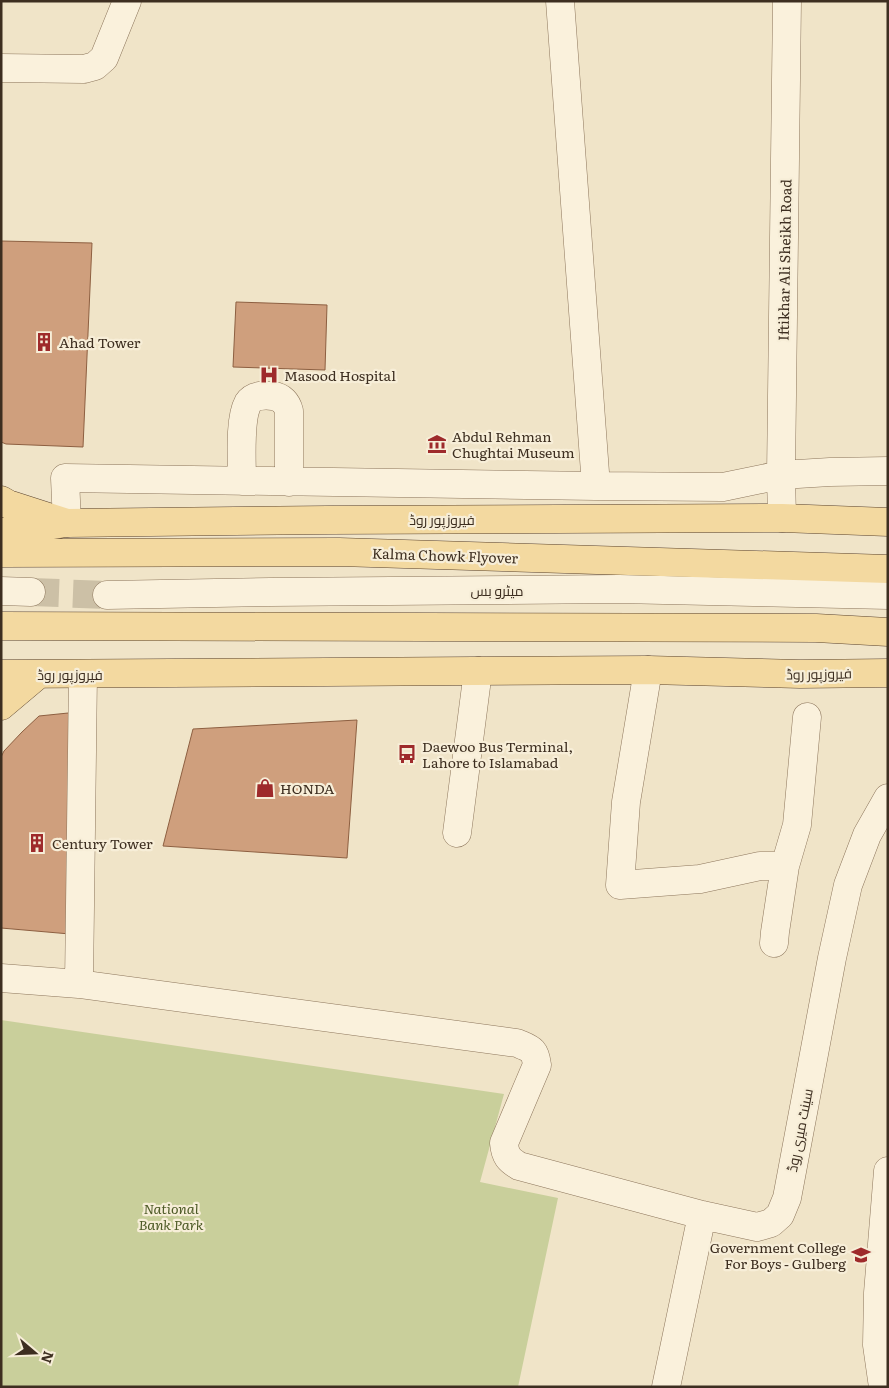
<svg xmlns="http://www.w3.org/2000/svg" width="889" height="1388" viewBox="0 0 889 1388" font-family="Literata,Cairo,serif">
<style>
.green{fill:#c9cf9b}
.building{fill:#cf9f7d;stroke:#8d5f41}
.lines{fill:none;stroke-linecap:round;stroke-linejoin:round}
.minor-tunnel{stroke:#ccc0a6;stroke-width:28;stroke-dasharray:28 14;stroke-linecap:butt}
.minor-casing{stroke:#8d765c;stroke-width:29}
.major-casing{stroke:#5b4430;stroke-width:29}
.minor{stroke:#faf1dc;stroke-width:28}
.major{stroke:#f3d9a0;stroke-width:28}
.labels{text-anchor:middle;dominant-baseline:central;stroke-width:4.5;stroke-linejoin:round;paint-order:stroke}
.street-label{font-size:14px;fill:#3d2e20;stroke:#f7eed8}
.poi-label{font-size:14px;fill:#3d2e20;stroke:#f7eed8;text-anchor:start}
.park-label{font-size:14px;font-style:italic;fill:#4d5a26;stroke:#f7eed8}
</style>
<rect width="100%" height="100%" fill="#f0e4c8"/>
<path class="green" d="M1,1020L504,1094L480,1182L558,1198L518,1387H1Z"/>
<path class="building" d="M1,241L92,243L83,447L6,444L1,442Z
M236,302L327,305L325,370L233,367Z
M78,712L70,934L1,928V757L4,751L22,732L39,716Z
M357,720L347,858L163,846L193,729Z"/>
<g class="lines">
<path class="minor-tunnel" d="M31,592L107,595"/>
<g class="minor-casing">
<path id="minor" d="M560,1L596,486
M1,68L84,69L95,66L104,58L127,1
M242,481C242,461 239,419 248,403C253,395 265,395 273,396C282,397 287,403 289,411V482
M782,518L781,475L787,1
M67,523L65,478L596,486L723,487L781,475L830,472L888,471
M1,591L31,592
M107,595L271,592L619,589L888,595
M648,670L626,802L620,885L700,879L760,866H785L797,825L807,717
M457,833L478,671
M774,943L775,932L785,866
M1,978L79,984L517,1043C531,1049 535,1049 537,1065L504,1143C505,1156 509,1160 519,1166L702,1215L757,1227L771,1223L780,1215L787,1198L832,958L848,885L867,835L888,798
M79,984L83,674
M666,1387L702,1215
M883,1387L877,1345L878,1293L888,1171"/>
</g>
<g class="major-casing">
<path id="major" d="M1,500L8,504L67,523L328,520L782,518L888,522
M1,532L60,524
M1,553L339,552L888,569
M1,626L816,628L888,632
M1,674L648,670L800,674L888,673
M1,706L39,674"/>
</g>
<use href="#minor" class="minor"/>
<use href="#major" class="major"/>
</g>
<defs>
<g id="building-bare" transform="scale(1.5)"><path d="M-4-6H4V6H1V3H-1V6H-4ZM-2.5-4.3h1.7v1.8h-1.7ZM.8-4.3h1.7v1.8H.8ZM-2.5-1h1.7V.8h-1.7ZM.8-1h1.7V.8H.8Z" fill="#9e2a2b" stroke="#f7eed8" stroke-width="2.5" paint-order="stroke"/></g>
<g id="hospital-bare" transform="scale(1.5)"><path d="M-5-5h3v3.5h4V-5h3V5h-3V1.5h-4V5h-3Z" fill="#9e2a2b" stroke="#f7eed8" stroke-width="2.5" paint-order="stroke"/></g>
<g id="museum-bare" transform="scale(1.5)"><path d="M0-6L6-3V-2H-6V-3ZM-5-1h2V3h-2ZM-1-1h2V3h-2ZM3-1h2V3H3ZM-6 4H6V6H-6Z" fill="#9e2a2b" stroke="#f7eed8" stroke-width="2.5" paint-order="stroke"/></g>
<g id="bus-bare" transform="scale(1.5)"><path d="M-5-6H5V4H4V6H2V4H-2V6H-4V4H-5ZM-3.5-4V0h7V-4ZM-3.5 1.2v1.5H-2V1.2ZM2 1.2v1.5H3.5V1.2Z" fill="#9e2a2b" stroke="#f7eed8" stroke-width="2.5" paint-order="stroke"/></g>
<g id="shop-bare" transform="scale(1.5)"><path d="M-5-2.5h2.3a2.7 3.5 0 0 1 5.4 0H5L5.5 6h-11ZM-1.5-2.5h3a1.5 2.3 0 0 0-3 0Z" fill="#9e2a2b" stroke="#f7eed8" stroke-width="2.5" paint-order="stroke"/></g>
<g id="university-bare" transform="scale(1.5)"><path d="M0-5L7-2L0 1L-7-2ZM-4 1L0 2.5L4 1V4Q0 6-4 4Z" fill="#9e2a2b" stroke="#f7eed8" stroke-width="2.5" paint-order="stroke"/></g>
</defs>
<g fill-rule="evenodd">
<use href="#building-bare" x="44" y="342"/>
<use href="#hospital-bare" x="269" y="375"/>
<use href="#museum-bare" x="437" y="444"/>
<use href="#bus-bare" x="407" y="754"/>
<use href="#shop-bare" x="265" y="788"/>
<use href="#building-bare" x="37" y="843"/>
<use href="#university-bare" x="861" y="1255"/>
</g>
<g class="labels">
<g class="street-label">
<text transform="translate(784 260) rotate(-89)">Iftikhar Ali Sheikh Road</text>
<text x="442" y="519">فیروزپور روڈ</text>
<text transform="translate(445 555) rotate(2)">Kalma Chowk Flyover</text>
<text x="497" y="590">میٹرو بس</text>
<text transform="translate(819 673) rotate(-1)">فیروزپور روڈ</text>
<text x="70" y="674">فیروزپور روڈ</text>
<text transform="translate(799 1130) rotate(-79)">سینٹ میری روڈ</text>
</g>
<g class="poi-label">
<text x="59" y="342">Ahad Tower</text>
<text x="284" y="375">Masood Hospital</text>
<text x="452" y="436">Abdul Rehman<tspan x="452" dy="16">Chughtai Museum</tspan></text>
<text x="422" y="746">Daewoo Bus Terminal,<tspan x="422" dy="16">Lahore to Islamabad</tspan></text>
<text x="280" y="788">HONDA</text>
<text x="52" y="843">Century Tower</text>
<text x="846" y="1247" text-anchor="end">Government College<tspan x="846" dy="16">For Boys - Gulberg</tspan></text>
</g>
<g class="park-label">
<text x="171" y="1208">National<tspan x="171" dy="16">Bank Park</tspan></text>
</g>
</g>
<rect width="889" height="1388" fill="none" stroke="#3d2e20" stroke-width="5"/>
<g transform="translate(35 1353) rotate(109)" stroke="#f7eed8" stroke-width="4" paint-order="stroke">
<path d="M0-4L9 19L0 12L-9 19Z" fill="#3d2e20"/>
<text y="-8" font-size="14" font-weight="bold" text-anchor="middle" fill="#3d2e20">N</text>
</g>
</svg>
